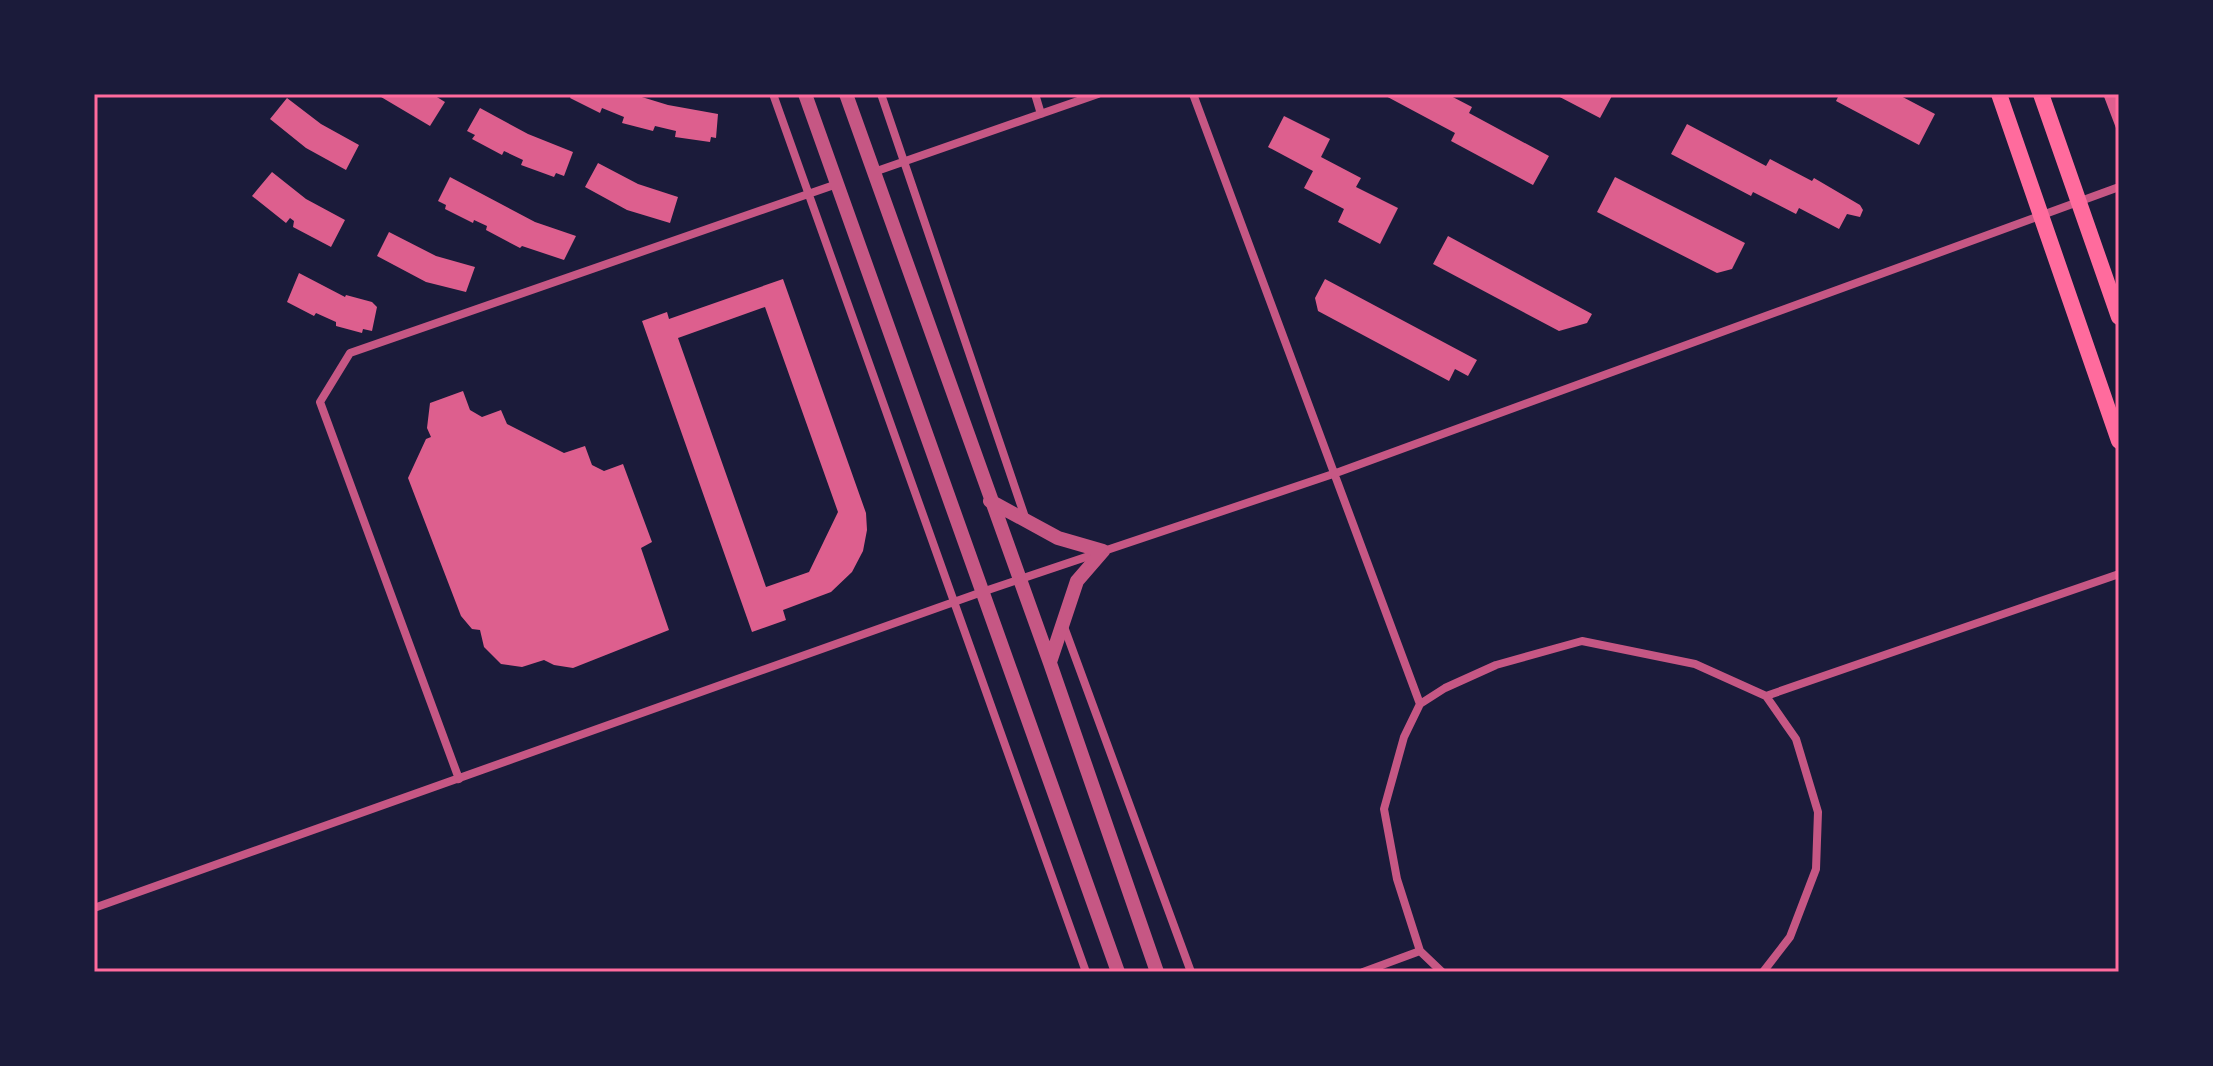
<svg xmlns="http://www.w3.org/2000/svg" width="2213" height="1066" viewBox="0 0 2213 1066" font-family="Figtree,sans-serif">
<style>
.building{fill:#dd5f8e;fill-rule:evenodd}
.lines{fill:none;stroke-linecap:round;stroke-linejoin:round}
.minor{stroke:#c65784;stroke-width:8}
.tertiary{stroke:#c65784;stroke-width:14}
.secondary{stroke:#ff6b9d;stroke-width:16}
.neatline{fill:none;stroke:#ff6b9d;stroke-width:3}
</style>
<rect width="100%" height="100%" fill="#1b1b3a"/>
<path class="building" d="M376,94H432L445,102L430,126Z
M572,94H632L668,105L718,114L716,138L711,137L710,142L675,137L676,131L655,126L653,131L622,123L624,117L602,108L600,113L570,98Z
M1382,94H1447L1472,107L1469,113L1549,156L1533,185L1451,141L1455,133Z
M1554,94H1613L1600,118Z
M1833,94H1897L1935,114L1919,145L1836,101L1838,97Z
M2103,94H2119V136Z
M287,98L321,124L359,145L346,170L306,148L270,119Z
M480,108L528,134L573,152L564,176L556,173L554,177L521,165L523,160L504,151L502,155L472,139L475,135L467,131Z
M1284,116L1330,139L1321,157L1361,178L1356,187L1398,208L1380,244L1338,222L1344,209L1304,188L1313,171L1268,147Z
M1687,124L1766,166L1770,159L1812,181L1814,178L1860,205L1863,210L1860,217L1847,214L1839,229L1799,208L1796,214L1753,192L1751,196L1671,154Z
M598,163L638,184L678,197L670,223L627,210L585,187Z
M272,172L306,199L345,220L331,247L293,227L294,221L290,218L286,223L252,196Z
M450,177L535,222L576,236L564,260L522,246L520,248L486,230L487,226L474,220L473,223L445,209L446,205L438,201Z
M1615,177L1745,243L1732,269L1717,273L1597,212Z
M389,232L436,256L475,267L466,292L426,282L377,256Z
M1448,236L1592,314L1587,323L1559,331L1433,264Z
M299,273L345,297L346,295L372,302L377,307L372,331L363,329L362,333L336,326V322L316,313L314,316L287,302Z
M783,279L866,513L867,530L863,551L852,572L831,592L783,610L786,620L752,632L642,321L667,312L669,319ZM765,307L838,512L809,572L766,587L678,338Z
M1325,279L1477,360L1468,376L1455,369L1449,381L1318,311L1315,298Z
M463,391L470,410L482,417L501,410L507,424L564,453L585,446L592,465L604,471L623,464L652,542L641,548L669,630L573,668L554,665L544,660L522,667L501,664L484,647L480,630L472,629L461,616L408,478L426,439L431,437L427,428L430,403Z"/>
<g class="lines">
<path class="minor" d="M773,94L1086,972
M881,94L1026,520
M1035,94L1041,114
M1193,94L1420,704
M874,172L1098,94
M1063,624L1191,972
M1766,696L2119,574
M459,779L320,402L350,353L837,184
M94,908L982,592L1336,473L2119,187
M1363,972L1420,951
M1442,972L1420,951L1397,879L1384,809L1404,737L1420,704L1445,688L1496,665L1582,641L1695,664L1766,696L1796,739L1818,812L1816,869L1790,937L1763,972"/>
<path class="tertiary" d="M805,94L1118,972
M846,94L1050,663L1157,972
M990,501L1058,538L1103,551L1077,581L1050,662"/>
<path class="secondary" d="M1999,94L2119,441
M2041,94L2119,317"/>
</g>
<rect width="2213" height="1066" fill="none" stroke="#1b1b3a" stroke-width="192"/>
<rect x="96" y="96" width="2021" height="874" class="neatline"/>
</svg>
